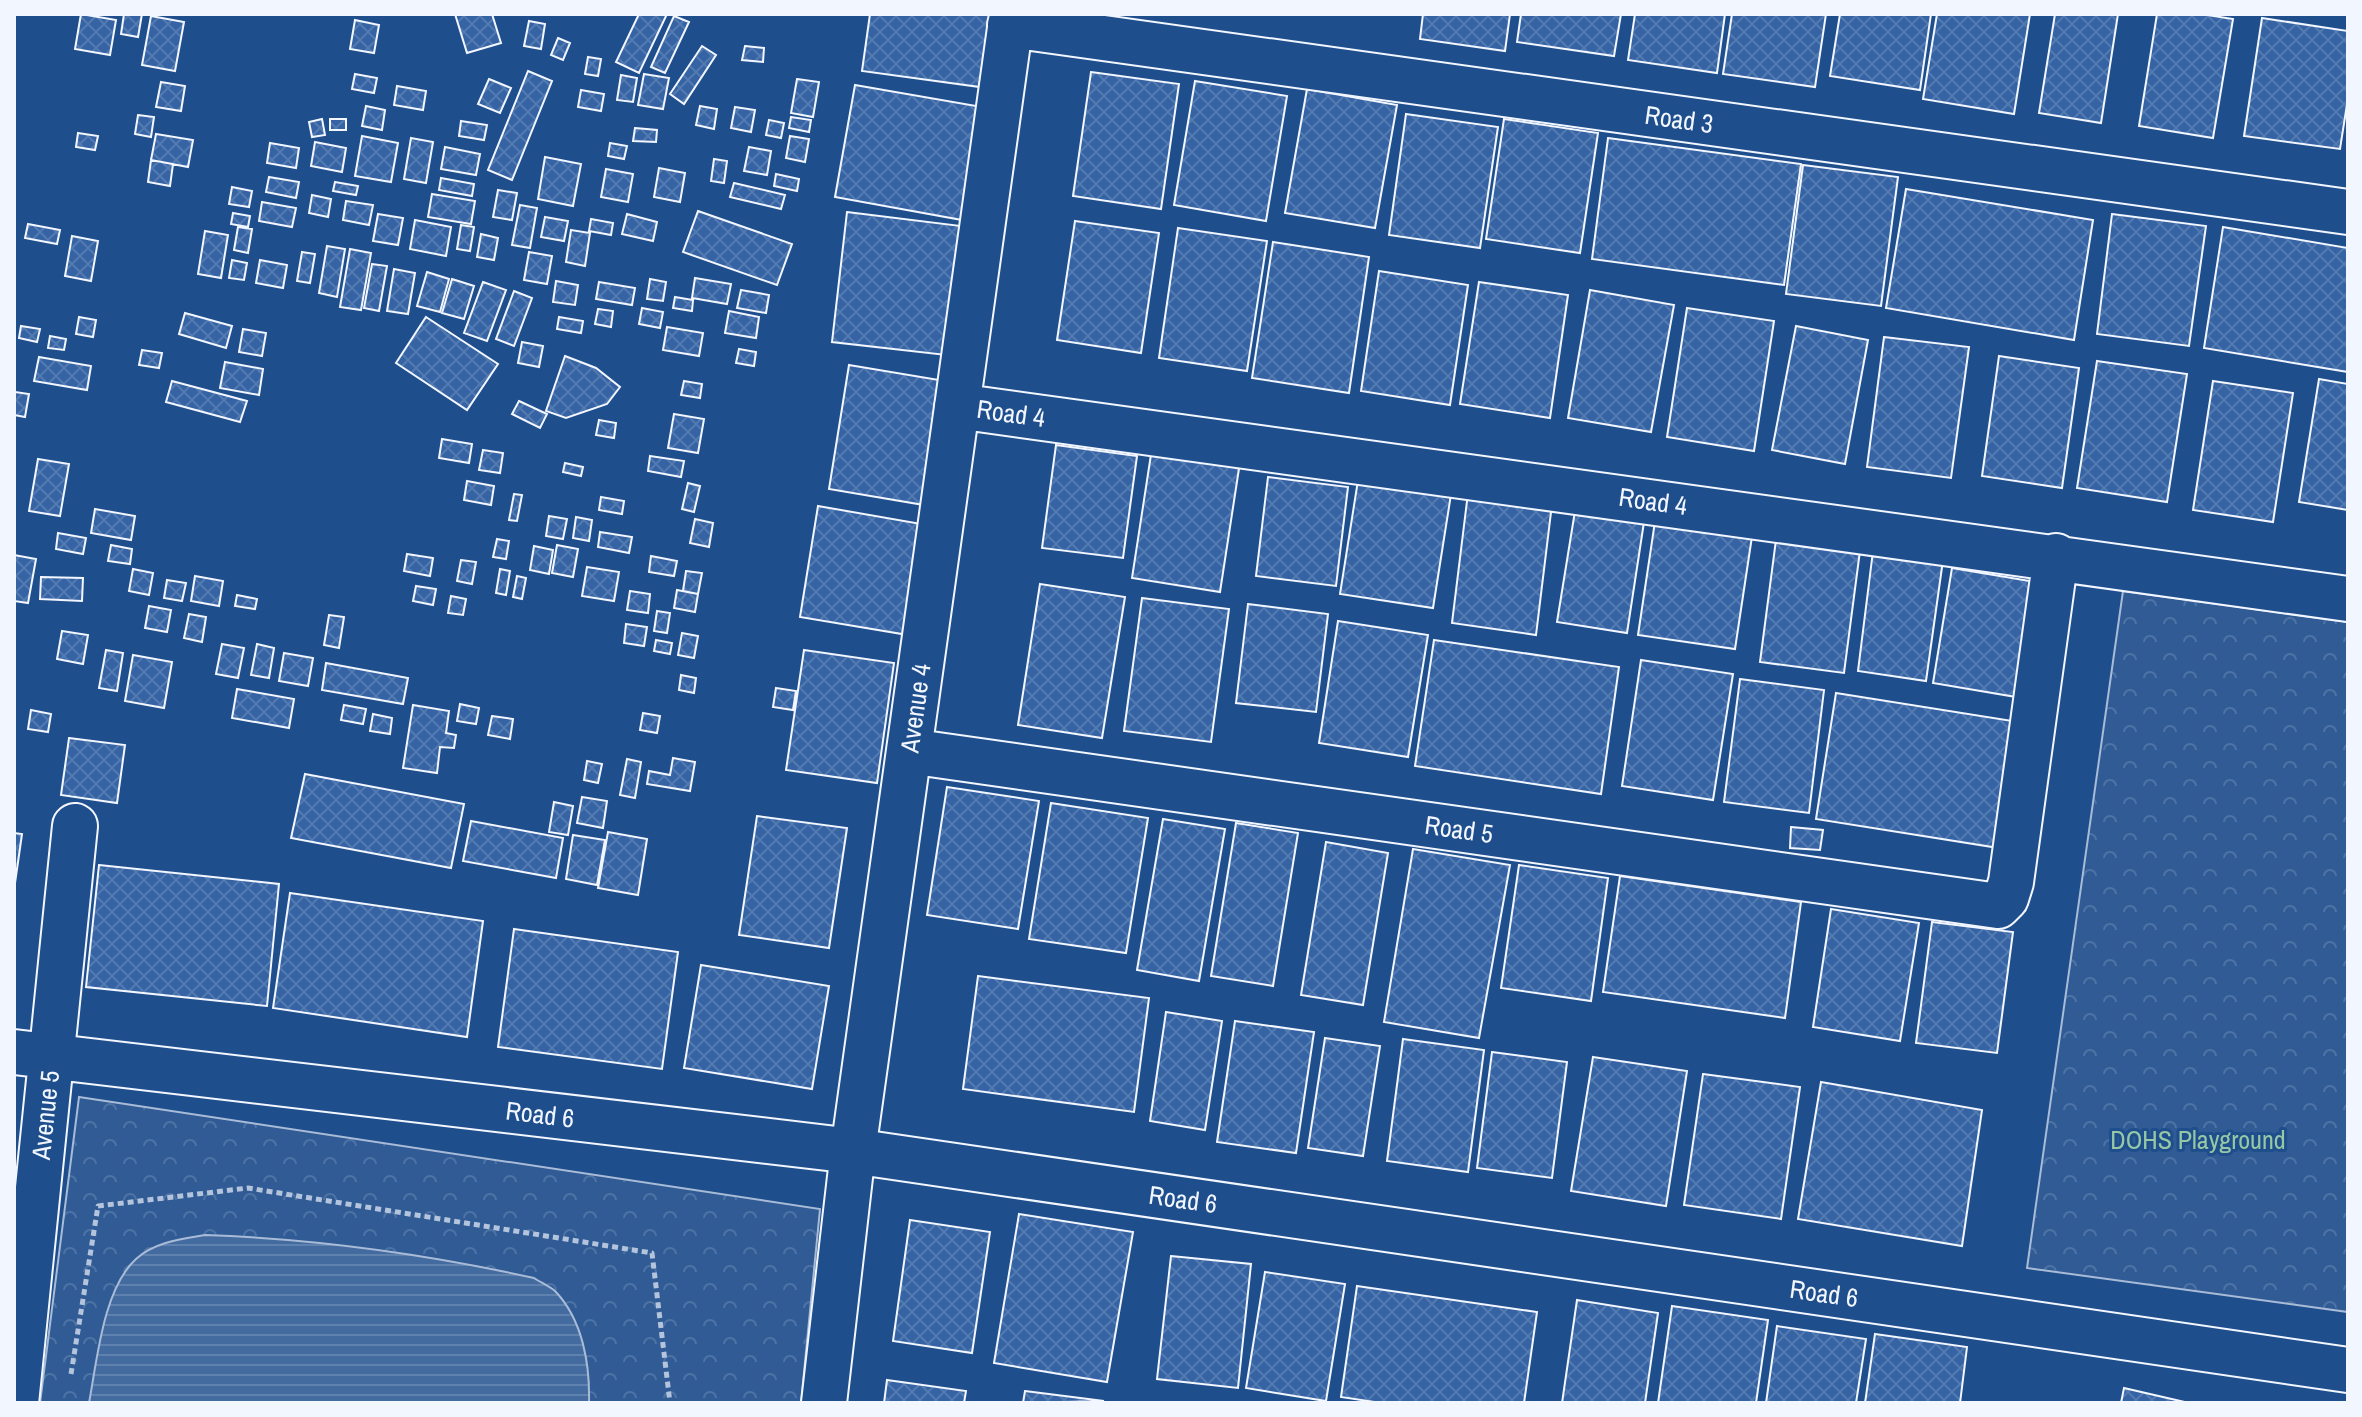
<svg xmlns="http://www.w3.org/2000/svg" width="2362" height="1417" viewBox="0 0 2362 1417" font-family="'Archivo Narrow',sans-serif">
<style>
.park{fill:url(#park-crowns);stroke:#a8bbd7;stroke-width:2}
.water{fill:url(#water-rules);stroke:#a8bbd7;stroke-width:2}
.building{fill:url(#building-cross-hatch);stroke:#f2f6ff;stroke-width:2}
.lines{fill:none;stroke-linecap:round;stroke-linejoin:round}
.minor-casing{stroke:#f2f6ff;stroke-width:48}
.path{stroke:#b3c4dc;stroke-width:5;stroke-dasharray:6 4;stroke-linecap:butt}
.minor{stroke:#1f4e8c;stroke-width:44}
.labels{text-anchor:middle;dominant-baseline:central;stroke-width:6;stroke-linejoin:round;paint-order:stroke}
.street-label{font-size:26px;fill:#f2f6ff;stroke:#1f4e8c}
.park-label{font-size:26px;fill:#97c8a6;stroke:#1f4e8c}
</style>
<defs>
<pattern id="park-crowns" width="20" height="18" patternUnits="userSpaceOnUse" patternTransform="scale(2)"><rect width="20" height="18" fill="#305b95"/><path d="M2 6a3 3 0 1 1 6 0M12 15a3 3 0 1 1 6 0" fill="none" stroke="#4e73a5"/></pattern>
<pattern id="water-rules" width="6" height="5" patternUnits="userSpaceOnUse" patternTransform="scale(2)"><rect width="6" height="5" fill="#446ba0"/><path d="M0 2.5h6" fill="none" stroke="#5f81ae"/></pattern>
<pattern id="building-cross-hatch" width="8" height="8" patternUnits="userSpaceOnUse" patternTransform="scale(2)"><rect width="8" height="8" fill="#3563a3"/><path d="M0 0l8 8M0 8l8-8" fill="none" stroke="#537ab1"/></pattern>
</defs>
<rect width="100%" height="100%" fill="#1f4e8c"/>
<path class="park" d="M2123,591L2348,622V1312L2027,1268Z
M79,1097L820,1209L801,1403H40Z"/>
<path class="water" d="M205,1235C315,1239 426,1254 534,1278C540,1282 549,1286 555,1291C583,1320 590,1365 589,1403H89C97,1361 103,1289 136,1259C154,1242 182,1239 205,1235Z"/>
<path class="building" d="M81,14L116,20L110,55L75,49Z
M124,14H142L138,37L121,34Z
M455,14H492L501,43L467,53Z
M639,14H667L639,73L616,62Z
M870,14H990L980,87L862,71Z
M1423,14H1510L1505,51L1420,39Z
M1521,14H1621L1614,56L1517,42Z
M1635,14H1725L1717,73L1628,60Z
M1732,14H1826L1815,87L1723,74Z
M1840,14H1931L1920,90L1830,76Z
M1937,14H2030L2014,114L1923,99Z
M2055,14H2118L2101,123L2039,113Z
M2157,14H2201L2233,19L2213,138L2139,126Z
M151,16L184,22L175,71L142,65Z
M674,16L689,22L665,73L651,67Z
M2262,18L2348,31V98L2340,149L2244,136Z
M355,20L379,25L374,53L350,49Z
M529,21L545,24L541,49L524,46Z
M558,38L570,43L563,60L551,55Z
M702,46L716,55L684,104L670,94Z
M745,46L764,48L763,62L742,60Z
M588,57L601,59L598,76L585,74Z
M528,71L552,81L512,180L488,170Z
M1091,72L1179,84L1161,209L1073,196Z
M355,74L377,78L374,93L352,89Z
M644,74L669,78L663,109L638,105Z
M621,75L637,78L633,102L617,100Z
M489,79L511,88L500,113L478,104Z
M797,79L819,82L813,117L791,113Z
M1195,81L1287,96L1266,221L1174,205Z
M161,82L185,86L181,111L156,107Z
M855,85L982,107L962,220L835,197Z
M397,86L426,91L423,110L394,105Z
M1307,89L1397,105L1375,228L1285,213Z
M581,90L604,94L601,111L578,107Z
M366,106L385,110L382,130L362,126Z
M700,106L717,109L714,129L696,125Z
M735,107L755,110L751,132L731,128Z
M1406,114L1498,127L1480,248L1389,235Z
M138,115L154,117L151,137L135,134Z
M791,117L811,120L809,132L789,128Z
M322,119L325,135L312,137L309,122Z
M330,119H346V130H330Z
M1504,119L1598,133L1580,253L1486,239Z
M769,120L784,123L781,138L766,135Z
M461,121L487,125L484,140L459,136Z
M635,128L657,130L656,142L633,141Z
M78,133L98,136L95,150L76,147Z
M156,134L193,140L188,167L151,160Z
M362,136L398,143L391,182L355,176Z
M790,136L809,139L805,162L786,158Z
M411,138L433,142L426,183L404,179Z
M1608,138L1801,164L1784,285L1592,259Z
M315,142L346,148L342,172L311,166Z
M270,143L299,148L296,168L267,163Z
M610,143L627,146L624,159L608,156Z
M445,147L480,154L476,175L441,169Z
M749,147L771,151L767,175L744,171Z
M545,157L581,164L573,206L538,199Z
M714,159L727,161L724,183L711,181Z
M151,160L173,164L170,186L148,182Z
M1803,165L1898,177L1881,306L1786,294Z
M659,168L685,173L680,202L654,197Z
M606,169L633,174L628,202L601,197Z
M776,174L799,179L797,191L774,186Z
M269,177L299,182L296,198L266,192Z
M441,178L474,184L472,196L439,190Z
M335,182L358,186L356,195L333,191Z
M734,183L785,195L781,209L730,197Z
M232,187L252,191L249,207L229,204Z
M1906,189L2093,220L2074,340L1886,308Z
M498,190L517,193L512,220L493,217Z
M432,194L475,201L471,224L428,217Z
M312,195L331,199L328,217L309,213Z
M346,201L373,205L369,225L343,220Z
M262,202L296,208L292,227L259,221Z
M520,205L537,208L530,248L512,245Z
M698,211L792,244L777,285L683,252Z
M847,212L961,226L946,355L832,342Z
M233,213L250,216L248,227L231,224Z
M378,214L403,218L398,245L373,241Z
M627,214L657,222L653,241L622,234Z
M2112,214L2206,226L2189,346L2097,334Z
M545,217L568,221L564,241L541,237Z
M591,219L613,223L611,235L589,231Z
M415,220L451,227L446,256L410,249Z
M1075,221L1159,233L1141,353L1057,340Z
M28,224L60,230L57,244L25,238Z
M461,225L474,227L470,251L457,249Z
M238,227L252,229L248,253L234,250Z
M2223,227L2348,248V372L2204,348Z
M1178,228L1267,241L1247,371L1159,358Z
M571,230L590,233L585,266L566,262Z
M205,231L228,235L221,278L198,274Z
M481,234L498,238L494,260L477,257Z
M72,236L98,241L91,281L65,276Z
M1273,242L1369,257L1349,393L1252,378Z
M327,246L345,249L337,297L319,293Z
M350,249L371,253L361,310L340,307Z
M302,252L315,254L310,283L297,281Z
M529,252L552,256L547,284L524,280Z
M232,260L247,263L244,280L229,278Z
M260,260L287,265L283,288L256,283Z
M372,264L387,266L379,311L364,308Z
M394,269L415,273L408,314L387,311Z
M1379,271L1468,285L1450,405L1361,391Z
M427,272L449,279L440,312L417,306Z
M695,278L731,284L727,304L692,298Z
M452,279L474,286L464,319L442,313Z
M650,279L666,282L663,301L647,299Z
M556,281L578,285L575,305L553,302Z
M483,282L506,290L487,341L464,333Z
M599,282L635,288L632,305L596,299Z
M1479,282L1568,295L1550,418L1460,404Z
M741,290L769,295L766,313L737,308Z
M1590,290L1674,305L1651,432L1568,418Z
M514,291L532,298L514,346L496,339Z
M675,297L693,300L692,311L673,308Z
M642,308L663,312L660,328L639,324Z
M1687,308L1774,321L1754,451L1667,437Z
M598,309L613,311L611,327L595,324Z
M729,311L759,317L756,338L725,333Z
M185,313L232,326L226,348L179,334Z
M79,317L96,320L93,337L76,334Z
M426,317L498,364L467,410L396,363Z
M559,317L583,321L581,333L557,329Z
M21,326L40,329L37,342L19,338Z
M1796,326L1868,340L1845,464L1772,450Z
M667,327L703,333L699,356L663,350Z
M243,329L266,333L262,356L239,352Z
M50,336L66,339L64,350L48,348Z
M1884,337L1969,347L1951,478L1867,467Z
M522,342L543,346L539,367L518,363Z
M739,349L756,352L754,366L736,363Z
M142,350L162,353L159,368L139,365Z
M565,356L596,368L620,387L607,404L566,418L546,411Z
M1999,356L2079,368L2062,488L1982,476Z
M39,357L91,366L87,390L34,381Z
M2097,361L2187,374L2167,502L2077,488Z
M225,362L263,369L259,395L220,388Z
M849,365L945,381L924,505L829,489Z
M2319,379L2348,384V510L2299,502Z
M172,381L247,401L240,422L166,402Z
M684,381L702,384L700,398L681,395Z
M2213,381L2293,393L2273,522L2193,510Z
M15,392L29,394L25,417L14,415Z
M519,401L547,414L540,428L512,414Z
M674,414L704,419L698,453L668,448Z
M599,420L616,423L614,438L596,435Z
M442,439L472,444L469,463L439,458Z
M1056,445L1137,456L1123,558L1042,548Z
M1152,448L1240,462L1220,592L1132,578Z
M483,450L503,453L500,473L479,470Z
M650,456L684,461L681,477L648,471Z
M38,459L69,464L60,516L29,511Z
M565,463L583,467L581,476L563,472Z
M1359,474L1452,488L1433,608L1340,594Z
M1268,477L1348,487L1336,586L1256,576Z
M467,481L494,486L491,505L464,500Z
M688,483L700,486L694,512L682,509Z
M1468,493L1552,504L1536,635L1452,623Z
M514,494L522,495L517,521L509,520Z
M601,497L624,501L622,514L599,510Z
M818,506L927,525L908,635L800,617Z
M1657,508L1754,523L1735,649L1638,635Z
M95,509L135,516L131,540L91,533Z
M1575,511L1644,522L1627,633L1557,622Z
M549,516L567,519L563,539L546,536Z
M576,517L592,520L589,541L573,538Z
M695,519L713,523L709,547L690,543Z
M600,532L632,537L629,553L598,547Z
M1777,532L1861,543L1844,673L1760,662Z
M58,533L86,538L83,554L56,549Z
M497,539L509,541L506,559L493,557Z
M111,545L132,549L130,564L108,561Z
M557,545L578,549L573,577L552,573Z
M534,546L553,550L549,574L530,570Z
M1873,551L1943,560L1926,681L1858,671Z
M407,554L433,558L430,576L404,571Z
M14,555L36,559L28,603L14,601Z
M651,556L677,561L674,576L649,572Z
M461,560L476,562L472,584L457,581Z
M587,567L619,572L614,601L582,596Z
M1952,568L2041,583L2022,698L1933,683Z
M133,569L153,573L149,595L129,591Z
M500,569L510,571L506,595L496,593Z
M686,571L702,573L698,594L683,591Z
M195,576L223,581L219,606L191,601Z
M517,576L526,578L522,599L513,597Z
M41,577L83,578L82,601L40,599Z
M167,580L186,583L182,601L164,598Z
M1040,584L1125,597L1102,738L1018,725Z
M416,586L436,589L433,605L413,601Z
M677,590L698,594L695,612L674,608Z
M630,591L650,594L648,613L627,610Z
M237,595L257,599L255,609L235,606Z
M451,596L466,599L463,615L448,613Z
M1142,598L1229,609L1211,742L1124,731Z
M1248,604L1328,614L1316,712L1236,703Z
M149,606L171,610L167,632L145,628Z
M657,611L670,613L667,633L654,631Z
M189,614L206,617L202,642L184,638Z
M329,615L344,617L339,648L324,645Z
M1338,621L1428,635L1408,757L1319,743Z
M626,624L647,627L644,646L624,643Z
M62,631L88,635L83,664L57,659Z
M682,633L698,636L694,658L678,655Z
M656,640L672,643L670,654L654,651Z
M1434,640L1619,667L1601,794L1415,766Z
M222,644L244,648L238,678L216,674Z
M257,644L274,648L269,678L251,675Z
M106,650L123,653L117,691L99,688Z
M804,650L894,663L877,783L786,770Z
M284,653L313,658L308,686L279,681Z
M133,655L172,662L164,708L125,701Z
M1641,660L1733,674L1713,800L1622,786Z
M326,663L408,678L403,704L322,690Z
M681,675L696,678L694,693L679,690Z
M1740,679L1824,690L1809,813L1724,802Z
M776,688L796,691L793,710L773,707Z
M237,689L294,699L289,728L232,718Z
M1836,693L2025,723L2005,849L1816,819Z
M460,704L479,708L476,724L457,721Z
M344,705L366,709L363,724L341,720Z
M413,705L449,711L446,733L456,735L454,748L440,747L437,773L403,768Z
M31,710L51,714L48,732L28,729Z
M643,713L660,716L657,733L640,730Z
M373,714L392,718L390,734L370,731Z
M492,716L513,719L510,739L488,735Z
M69,738L125,745L117,803L61,795Z
M673,758L695,762L690,791L647,784L649,771L670,775Z
M627,759L641,762L635,798L620,795Z
M587,761L602,764L598,783L584,780Z
M305,774L464,804L451,868L291,838Z
M947,787L1039,801L1018,929L927,915Z
M582,797L607,801L603,828L577,823Z
M554,802L573,806L568,835L549,832Z
M1051,803L1148,818L1126,953L1029,939Z
M757,816L847,828L829,948L739,935Z
M1163,819L1225,829L1199,981L1137,970Z
M471,821L563,838L556,878L463,861Z
M1236,823L1298,833L1273,986L1211,976Z
M1791,827L1823,830L1820,850L1790,848Z
M608,832L647,839L638,895L598,888Z
M14,833L22,834L14,890Z
M573,835L605,840L597,885L566,879Z
M1326,842L1388,853L1363,1005L1301,995Z
M1413,849L1510,865L1479,1038L1384,1022Z
M99,865L279,884L267,1006L86,987Z
M1519,865L1608,878L1591,1001L1501,988Z
M1620,876L1801,902L1785,1018L1603,992Z
M290,893L483,921L467,1037L273,1008Z
M1831,909L1919,923L1900,1041L1813,1027Z
M1932,922L2013,932L1997,1053L1916,1043Z
M514,929L678,952L662,1069L498,1047Z
M701,965L829,986L812,1089L684,1068Z
M978,976L1149,998L1134,1112L963,1089Z
M1166,1012L1222,1021L1205,1130L1150,1121Z
M1235,1021L1314,1032L1296,1153L1217,1142Z
M1325,1038L1380,1046L1363,1156L1308,1148Z
M1403,1039L1484,1050L1468,1172L1387,1161Z
M1492,1052L1567,1062L1552,1178L1477,1168Z
M1593,1057L1687,1071L1666,1206L1571,1191Z
M1703,1074L1800,1087L1781,1219L1684,1205Z
M1821,1082L1982,1110L1962,1246L1798,1219Z
M1019,1214L1133,1232L1107,1382L994,1363Z
M910,1220L990,1232L972,1353L893,1341Z
M1171,1256L1251,1264L1238,1388L1157,1379Z
M1265,1272L1345,1284L1326,1401L1246,1388Z
M1357,1286L1537,1312L1524,1403H1381L1341,1397Z
M1577,1300L1658,1313L1645,1403H1562Z
M1672,1306L1768,1320L1756,1403H1658Z
M1777,1326L1866,1339L1856,1403H1766Z
M1875,1334L1967,1347L1960,1403H1865Z
M887,1380L966,1391L964,1403H884Z
M2124,1388L2189,1403H2121Z
M1025,1391L1104,1401L1023,1403Z"/>
<g class="lines">
<g class="minor-casing">
<path id="minor" d="M1010,25L2348,212
M957,406L2348,599
M909,751L1998,906L2006,898L2011,882L2056,556
M14,1052L853,1151L2348,1370
M16,1403L75,826
M824,1403L853,1151L1012,14"/>
</g>
<path class="path" d="M71,1374L98,1206L248,1188L652,1253L670,1403"/>
<use href="#minor" class="minor"/>
</g>
<g class="labels">
<g class="street-label">
<text transform="translate(1679 119) rotate(8)">Road 3</text>
<text transform="translate(1011 413) rotate(8)">Road 4</text>
<text transform="translate(1653 501) rotate(8)">Road 4</text>
<text transform="translate(915 708) rotate(-82)">Avenue 4</text>
<text transform="translate(1459 829) rotate(8)">Road 5</text>
<text transform="translate(540 1114) rotate(7)">Road 6</text>
<text transform="translate(45 1115) rotate(-84)">Avenue 5</text>
<text transform="translate(1183 1199) rotate(8)">Road 6</text>
<text transform="translate(1824 1293) rotate(8)">Road 6</text>
</g>
<g class="park-label">
<text x="2198" y="1139">DOHS Playground</text>
</g>
</g>
<rect width="2362" height="1417" fill="none" stroke="#f2f6ff" stroke-width="32"/>
</svg>
